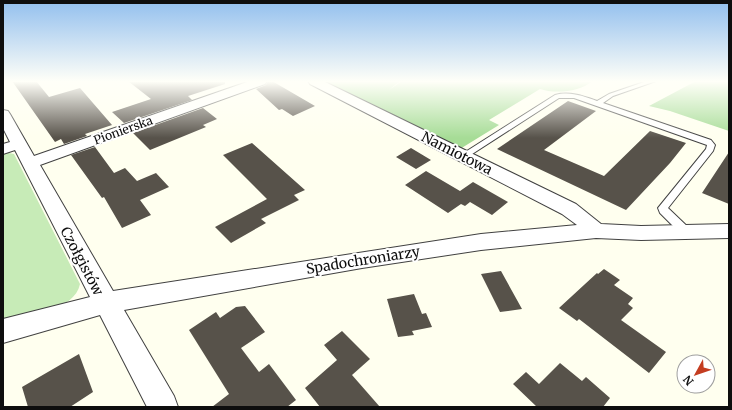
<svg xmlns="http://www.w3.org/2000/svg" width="732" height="410" viewBox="0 0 732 410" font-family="Merriweather,serif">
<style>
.green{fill:#c7ebb7}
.forest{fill:#a6dc96}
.building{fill:#57524a}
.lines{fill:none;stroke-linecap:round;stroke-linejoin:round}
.service-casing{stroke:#414141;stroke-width:2}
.minor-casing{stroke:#414141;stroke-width:2}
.service{fill:#fff;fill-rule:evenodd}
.minor{fill:#fff;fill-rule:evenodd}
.labels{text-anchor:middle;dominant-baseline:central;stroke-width:4;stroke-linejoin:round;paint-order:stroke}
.far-street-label{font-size:12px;fill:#0e0e0e;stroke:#fff}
.street-label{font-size:14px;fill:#0e0e0e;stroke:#fff}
</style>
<rect width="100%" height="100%" fill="#ffffef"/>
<path class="green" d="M3,153H9L14,154L80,284C75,311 25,317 3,323Z"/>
<path class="forest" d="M322,81H400L389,90L402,81H592C581,92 554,94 540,89L489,120L499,125L460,149Z
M696,81H729V131L670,111L649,106Z"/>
<path class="building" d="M12,81H36L49,97L80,88L112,125L85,134L87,136L64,144L61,139L55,142Z
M128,81H225V84L188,96L192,100L124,123L112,112L151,99Z
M268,81H272L315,106L293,116L282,109L279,110L256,89L266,85Z
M568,101L596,111L544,150L604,176L650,131L686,143L670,163L626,210L497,149Z
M203,108L217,119L203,125L206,127L150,150L133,133Z
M252,143L305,190L294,195L299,200L261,219L266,223L231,243L215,227L267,199L223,155Z
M95,147L114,173L125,168L137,181L156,173L169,187L140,200L151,215L122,228L104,197L102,198L71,155Z
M411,148L431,160L416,169L396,157Z
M729,152V204L702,193Z
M426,171L460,191L473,182L508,202L492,215L470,202L465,206L461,204L448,213L405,185Z
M604,269L620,280L614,285L633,298L628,304L633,308L621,320L666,352L649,373L579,319L577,321L559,308L597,273L598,274Z
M501,271L522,309L500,312L481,274Z
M414,294L422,314L426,313L432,327L412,331L414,335L398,337L387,299Z
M245,306L265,332L241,348L259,372L269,364L296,400L287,407H212L229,394L189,330L216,312L220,318L236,307Z
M342,331L370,359L352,375L380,407H320L305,388L337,360L324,345Z
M79,354L93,392L70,407H28L22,387Z
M560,363L582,381L586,377L610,398L603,407H537L513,384L526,372L539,384Z"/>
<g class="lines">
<g class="service-casing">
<path id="service" d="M647,81H656L613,96L603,103L711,140L715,145L713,151L668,208L690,229L691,232L690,235H682L660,213L658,208L706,149L707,145L574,98H559L466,158H460L459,156L555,95C570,91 583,96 597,101L609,94Z"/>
</g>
<g class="minor-casing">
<path id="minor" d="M250,81H267L265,84L40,165L113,291L481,234L577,225L562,214L310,84L308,81H323L576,204L601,224L641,226L729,224V238L641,240L596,238L481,250L362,268L124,310L174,396L178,407H147L100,315L3,343V319L90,297L15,150L3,154V144L10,142L3,128V110L8,111L10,114L34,156Z"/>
</g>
<use href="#service" class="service"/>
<use href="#minor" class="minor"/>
</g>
<linearGradient id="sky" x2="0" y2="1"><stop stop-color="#92bfee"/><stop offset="0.59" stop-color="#fffff8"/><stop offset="1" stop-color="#fffff8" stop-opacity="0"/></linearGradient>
<rect width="732" height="138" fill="url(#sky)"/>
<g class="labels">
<g class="far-street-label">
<text transform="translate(123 130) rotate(-20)">Pionierska</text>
</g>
<g class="street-label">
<text transform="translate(457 153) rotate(27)">Namiotowa</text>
<text transform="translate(363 260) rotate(-9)">Spadochroniarzy</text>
<text transform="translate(82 261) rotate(62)">Czołgistów</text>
</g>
</g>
<rect width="732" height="410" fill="none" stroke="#0e0e0e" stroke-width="8"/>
<g transform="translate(696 374) rotate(230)"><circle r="19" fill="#ffffff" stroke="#9f9f9f"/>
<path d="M0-3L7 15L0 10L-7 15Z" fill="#c43d21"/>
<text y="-6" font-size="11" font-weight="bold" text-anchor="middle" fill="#0e0e0e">N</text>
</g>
</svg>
